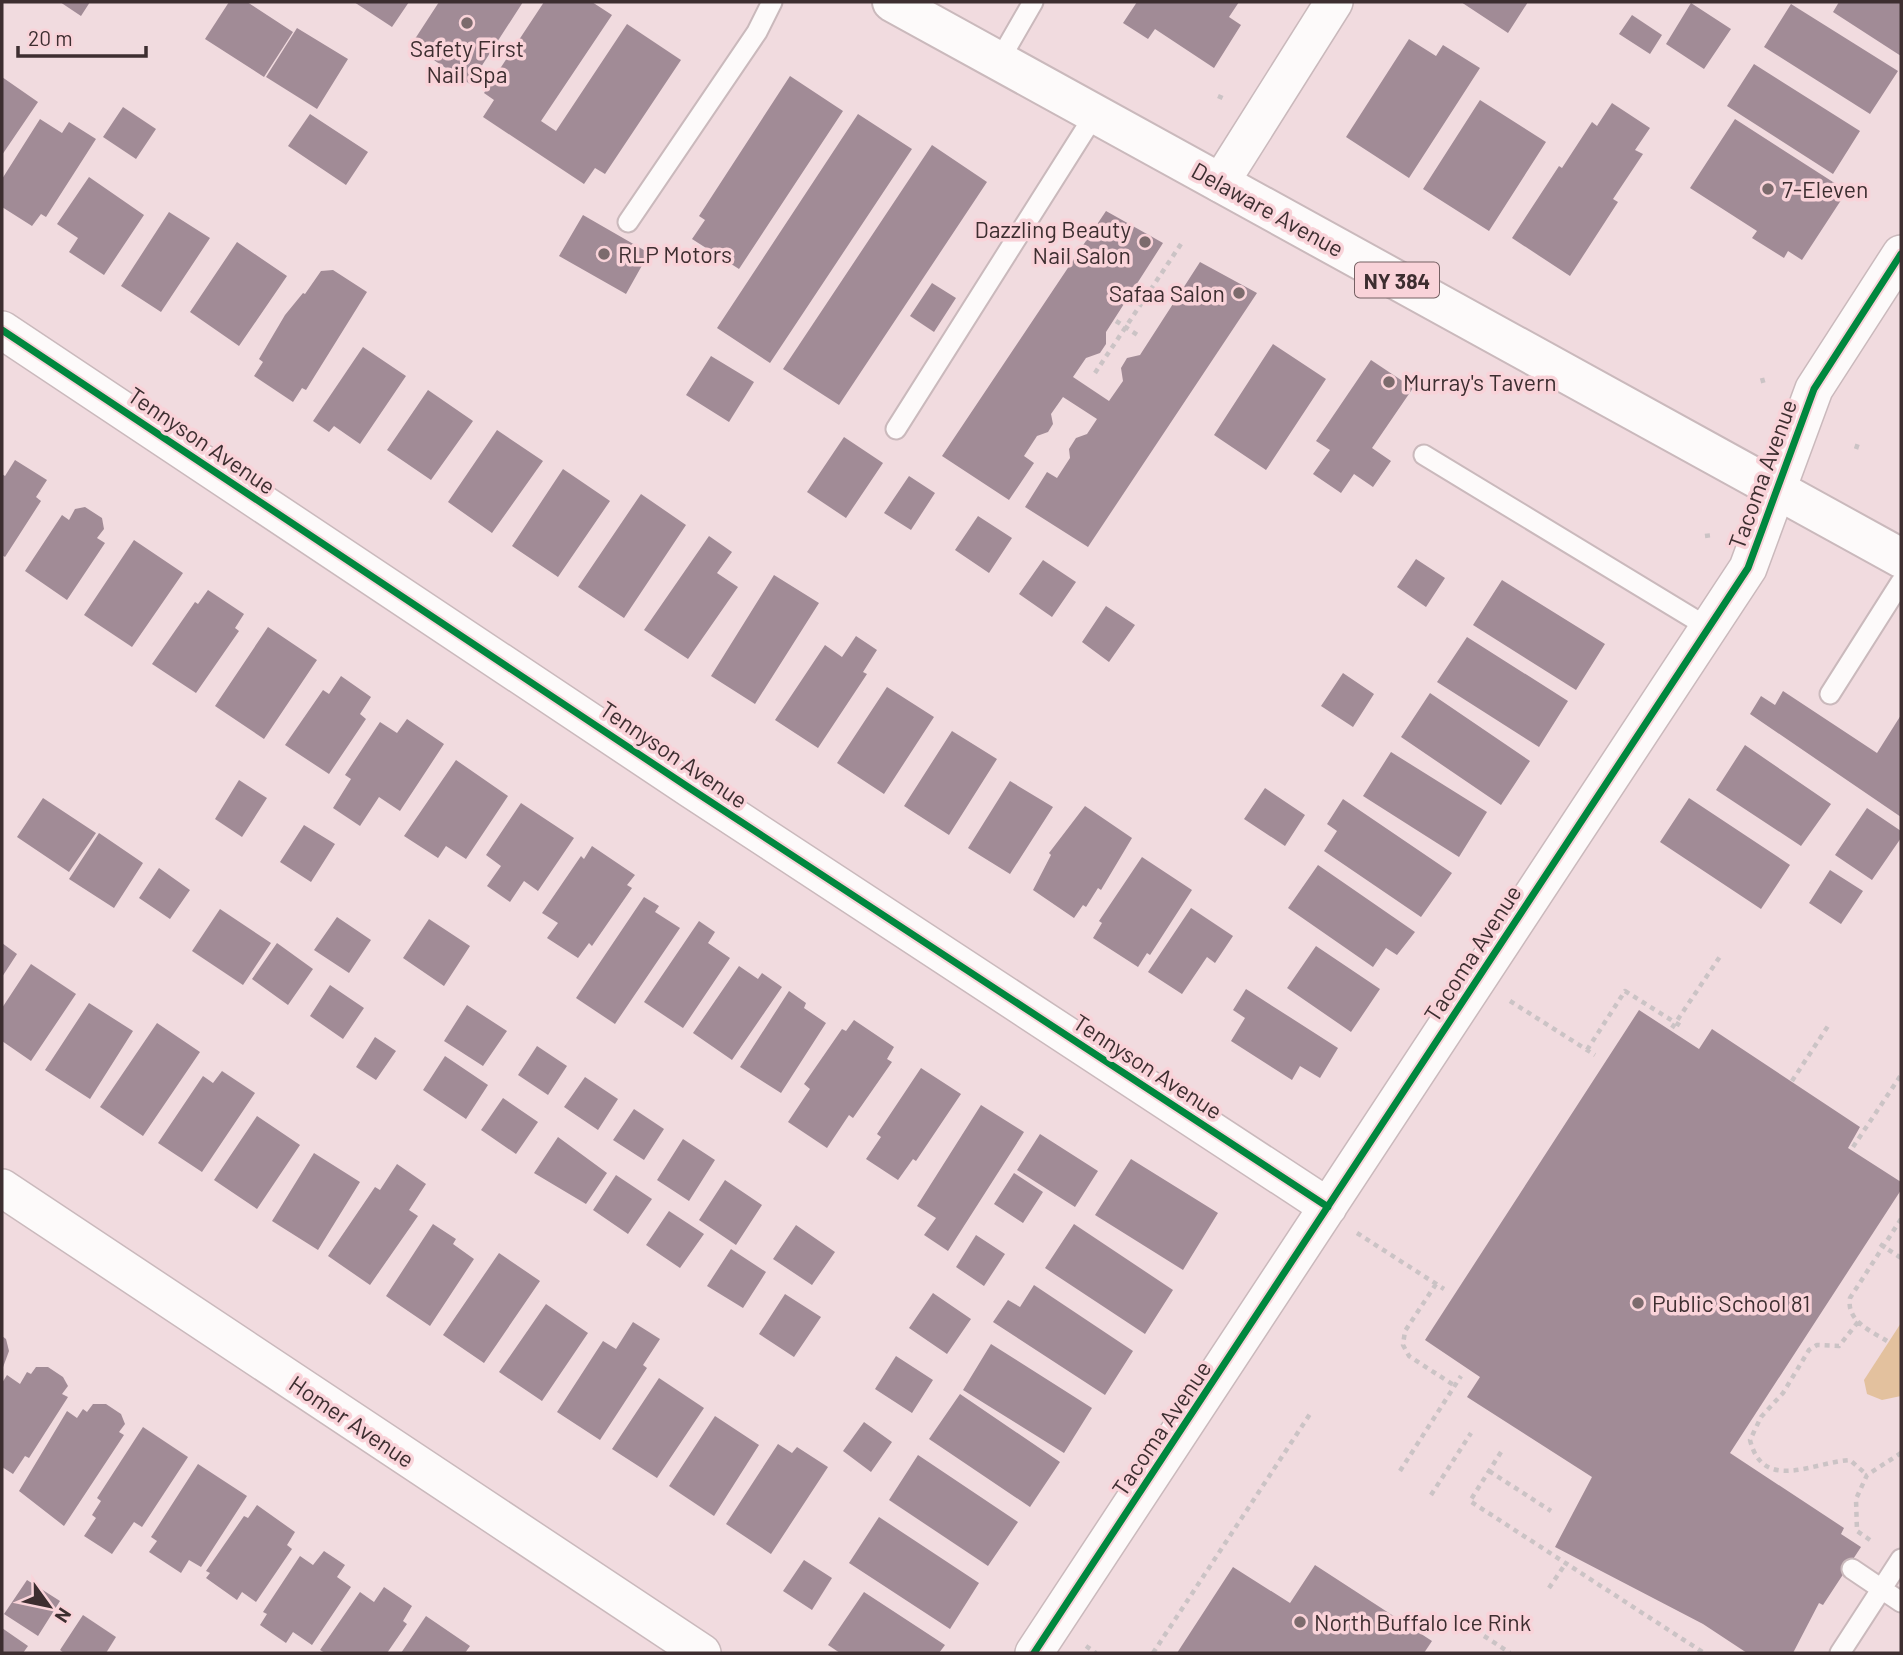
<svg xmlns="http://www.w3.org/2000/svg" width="1903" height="1655" viewBox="0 0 1903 1655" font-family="Barlow,sans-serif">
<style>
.green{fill:#e3c19e}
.building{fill:#a18b96}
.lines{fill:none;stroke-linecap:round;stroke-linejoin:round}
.lane-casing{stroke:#cab9bc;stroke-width:23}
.street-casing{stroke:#cab9bc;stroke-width:40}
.primary-casing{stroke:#cab9bc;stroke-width:42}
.path{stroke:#cbc3c5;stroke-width:4.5;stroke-dasharray:5 5;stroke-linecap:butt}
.lane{stroke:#fdfafa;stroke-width:19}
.street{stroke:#fdfafa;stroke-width:37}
.primary{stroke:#fdfafa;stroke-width:38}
.cycleway-casing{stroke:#f9d3d9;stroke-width:11}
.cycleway{stroke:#00873e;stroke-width:7}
.poi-dot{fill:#7c6b6d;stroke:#f9d3d9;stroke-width:2.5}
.labels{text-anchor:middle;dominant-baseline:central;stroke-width:7;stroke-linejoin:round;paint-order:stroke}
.shield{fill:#f9d3d9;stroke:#756063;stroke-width:2}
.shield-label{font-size:21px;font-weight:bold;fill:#3d2e30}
.poi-label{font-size:23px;fill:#3d2e30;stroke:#f9d3d9;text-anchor:start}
.street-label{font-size:23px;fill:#3d2e30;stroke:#f9d3d9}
</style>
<rect width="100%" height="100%" fill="#f1dbdf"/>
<path class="green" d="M1901,1323V1396L1882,1400L1867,1394L1864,1380Z"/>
<path class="building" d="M60,2H90L81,16Z
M229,2H247L293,32L264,77L205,39Z
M354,2H409L392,27Z
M439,2H523L470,84L411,45Z
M544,2H592L612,15L541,121L556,131L627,24L681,60L605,174L595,168L584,184L483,117L494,100L484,93Z
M1137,2H1239L1229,17L1241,25L1214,68L1155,29L1148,39L1123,23Z
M1461,2H1528L1508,33Z
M1839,2H1901V56L1833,12Z
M1691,3L1731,29L1704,69L1666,44Z
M1791,4L1898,71L1870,114L1764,47Z
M1632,15L1662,35L1650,54L1619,34Z
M297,28L348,59L317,109L266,77Z
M1409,39L1436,56L1443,45L1480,68L1409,178L1346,137Z
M1754,64L1860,131L1833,174L1727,106Z
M790,76L843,111L739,269L692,239L705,220L699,216Z
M2,77L38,102L2,155Z
M1480,100L1546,142L1489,231L1423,189Z
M1612,103L1650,128L1635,150L1643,154L1613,199L1618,202L1570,276L1512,238L1559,166L1562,168L1592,122L1597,126Z
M123,107L156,129L136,159L103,137Z
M310,114L368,152L346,185L288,146Z
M858,114L912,149L770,363L717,328Z
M40,119L62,133L69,122L96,139L46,217L41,214L32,226L2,207V179Z
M1735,119L1847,191L1802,260L1788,251L1784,258L1752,238L1757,231L1690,188Z
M932,145L987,182L839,405L783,369Z
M89,177L144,215L104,275L69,252L78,238L57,224Z
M1106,211L1163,243L1106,332V344L1100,353L1086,358L1073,377L1109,401L1123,381L1121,368L1127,358L1140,355L1200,262L1257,293L1088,547L1025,507L1047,472L1057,478L1070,458L1069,449L1076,438L1087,434L1097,419L1063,397L1051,414L1053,424L1048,432L1037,436L1024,456L1034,463L1009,500L942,456Z
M169,212L210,238L161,312L121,286Z
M583,215L649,253L626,294L559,256Z
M237,242L287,276L239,346L190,312Z
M333,270L367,292L306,390L302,388L293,402L254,376L263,362L259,359L285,315L303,293L305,294L321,271Z
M932,283L956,298L934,332L910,316Z
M1273,344L1326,379L1266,470L1214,435Z
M363,347L406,376L360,444L334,426L329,432L313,421Z
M711,356L754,382L729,422L686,395Z
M1371,360L1413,388L1372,448L1391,461L1373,487L1354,474L1341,493L1313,474L1330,450L1316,441Z
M428,390L473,421L431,480L387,450Z
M497,430L543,461L492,533L448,502Z
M844,437L883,463L846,518L807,492Z
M15,460L47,480L36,497L41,501L5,557L2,555V474L5,476Z
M563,469L610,501L558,577L512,546Z
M909,476L935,493L911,530L884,513Z
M641,494L686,525L624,618L578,587Z
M85,507L102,518L104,529L97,538L105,543L67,600L25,571L62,515L69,520L75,509Z
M978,516L1012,538L989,573L955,550Z
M709,536L732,552L717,573L738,587L688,659L644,630Z
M134,540L183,573L132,647L84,615Z
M1416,559L1445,578L1426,607L1397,587Z
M1043,560L1076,582L1052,617L1019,594Z
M774,575L819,603L755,704L711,676Z
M1502,580L1605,644L1576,690L1473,625Z
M208,590L244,614L235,628L239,631L196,693L152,664L195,602L198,604Z
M1106,606L1135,625L1109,662L1082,642Z
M268,627L317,660L264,739L215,706Z
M856,636L877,650L863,672L867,674L818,748L775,720L825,645L842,657Z
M1467,637L1568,701L1539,747L1437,682Z
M1343,673L1374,694L1353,727L1321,706Z
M341,676L371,697L360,714L366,719L329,774L285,745L323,690L329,694Z
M887,687L934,717L884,794L837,763Z
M1783,691L1877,753L1901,715V817L1750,714L1761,696L1775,705Z
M1430,693L1530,761L1501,805L1401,737Z
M407,719L444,744L400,811L379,797L360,826L333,808L351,779L345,775L380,722L397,733Z
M952,731L997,759L949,835L904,806Z
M1745,745L1831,804L1801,846L1716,790Z
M1391,752L1487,812L1459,857L1363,796Z
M456,760L508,796L466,859L446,846L438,858L404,836Z
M239,780L267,798L242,837L215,819Z
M1010,781L1053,807L1010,874L968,848Z
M1265,788L1305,815L1285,846L1244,819Z
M43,798L96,833L69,872L17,837Z
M1689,798L1790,865L1761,909L1660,842Z
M1343,799L1452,873L1421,917L1324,851L1337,831L1327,824Z
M521,803L574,838L538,891L524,881L510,902L487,886L501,866L486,855Z
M1085,806L1132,838L1101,890L1098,888L1086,907L1083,905L1074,918L1033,890L1051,855L1049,853Z
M1867,808L1901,831V838L1872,880L1835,855Z
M304,825L335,844L311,882L280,862Z
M99,833L143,863L114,908L69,879Z
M592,846L635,875L627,885L632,888L592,946L589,943L578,958L547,938L558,923L542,913L581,856L584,859Z
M1142,857L1192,890L1150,955L1147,953L1138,967L1093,938L1102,923L1099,921Z
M1318,865L1415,932L1397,955L1386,948L1373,967L1288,908Z
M159,868L190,890L170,919L139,898Z
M1830,870L1863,891L1841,924L1809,903Z
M644,897L659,906L655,912L680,928L615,1024L576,998Z
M1191,908L1233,936L1215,963L1207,957L1182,994L1148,972Z
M220,909L271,943L243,985L192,951Z
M337,917L371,940L349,973L314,950Z
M429,919L470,946L444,986L403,958Z
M699,921L715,932L708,943L730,958L683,1028L644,1002Z
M2,943L17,954L2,977Z
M277,943L313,969L288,1005L252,979Z
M1316,946L1380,989L1351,1032L1287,988Z
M31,964L76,994L31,1061L2,1041V1008Z
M739,966L758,979L762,973L782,987L732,1060L693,1033Z
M330,985L364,1008L343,1039L310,1016Z
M1246,989L1338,1048L1320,1078L1300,1066L1292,1080L1231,1041L1245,1018L1233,1010Z
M789,991L806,1003L804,1008L826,1023L781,1093L740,1067Z
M89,1003L133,1031L90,1099L45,1070Z
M467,1005L507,1031L483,1066L444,1041Z
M1639,1010L1699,1049L1712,1029L1860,1127L1848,1148L1901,1182V1190L1730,1453L1844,1528L1841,1534L1861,1547L1823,1605L1819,1603L1793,1653H1747L1703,1624L1555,1547L1592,1477L1467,1397L1480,1377L1425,1340Z
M854,1020L894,1047L887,1059L892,1062L853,1118L849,1115L827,1148L788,1122L810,1089L804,1084L842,1029L846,1031Z
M157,1023L200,1052L143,1136L100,1107Z
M375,1037L396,1051L376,1080L356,1067Z
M537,1046L567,1066L548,1095L518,1075Z
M445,1056L488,1085L466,1119L423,1090Z
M921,1068L961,1094L916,1161L913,1159L898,1180L866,1159L881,1137L877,1134Z
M222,1071L255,1093L202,1172L158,1143L203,1076L213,1083Z
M585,1077L618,1099L598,1130L564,1107Z
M503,1098L538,1122L516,1154L481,1130Z
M981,1105L1024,1132L948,1251L924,1235L936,1218L917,1206Z
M634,1109L664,1129L644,1160L613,1140Z
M257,1116L300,1145L257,1209L214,1180Z
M1040,1134L1098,1171L1075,1207L1017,1170Z
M558,1137L607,1173L586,1204L534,1173Z
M683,1139L715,1160L689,1201L657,1180Z
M314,1153L360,1182L318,1250L272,1221Z
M1131,1159L1218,1213L1183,1270L1095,1215Z
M397,1164L426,1184L409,1210L418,1216L370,1285L328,1256L375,1187L380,1190Z
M1014,1173L1043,1192L1023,1223L994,1204Z
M616,1175L652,1199L628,1234L593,1210Z
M725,1180L762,1205L736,1245L699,1220Z
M669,1211L704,1234L680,1268L646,1245Z
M433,1224L456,1239L453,1244L474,1259L430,1326L386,1296Z
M1074,1224L1173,1290L1145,1334L1045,1268Z
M796,1225L835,1252L812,1285L773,1259Z
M976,1235L1005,1254L984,1286L956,1267Z
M731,1249L766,1272L743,1308L707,1286Z
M499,1253L540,1281L484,1363L443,1335Z
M1034,1285L1133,1351L1105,1395L993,1322L1008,1300L1020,1307Z
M933,1293L971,1319L947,1354L909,1328Z
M785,1294L821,1317L794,1357L759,1334Z
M546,1304L588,1333L542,1401L499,1372Z
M633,1322L660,1339L643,1365L647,1368L600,1440L557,1412L603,1341L616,1349Z
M2,1336L6,1339L9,1351L2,1370Z
M991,1344L1092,1408L1064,1453L963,1390Z
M896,1356L933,1380L912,1413L875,1389Z
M36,1367H48L63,1377L68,1386L62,1394L68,1397L29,1458L25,1456L13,1474L2,1467V1383L7,1375L20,1384L27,1372L31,1374Z
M659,1378L704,1408L657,1478L612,1449Z
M960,1394L1060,1462L1030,1507L929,1439Z
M93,1404H106L121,1414L125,1424L119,1432L124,1435L64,1526L19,1491L67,1411L77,1418L83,1409L87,1412Z
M715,1416L759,1445L714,1516L669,1486Z
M864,1422L892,1442L871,1472L843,1451Z
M143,1427L188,1457L142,1527L134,1522L112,1554L84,1536L96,1518L92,1515L101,1501L97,1498Z
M778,1444L792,1453L797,1447L828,1467L771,1554L726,1524Z
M918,1455L1018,1522L988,1566L889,1500Z
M198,1464L247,1496L201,1567L189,1560L181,1573L149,1552L157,1541L151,1537Z
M257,1505L295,1532L287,1545L292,1549L256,1602L242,1592L237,1600L206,1578L210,1573L206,1571L244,1516L248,1518Z
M879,1517L979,1583L950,1629L849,1563Z
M324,1551L345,1565L337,1577L351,1587L312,1645L293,1632L286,1643L260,1625L267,1614L263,1612L300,1556L313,1565Z
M804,1560L832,1578L812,1610L783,1591Z
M1315,1565L1432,1641L1424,1653H1177L1233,1567L1290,1603Z
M27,1580L60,1601L38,1636L4,1614Z
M384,1587L412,1606L403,1621L407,1624L387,1653H325L320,1650L360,1592L374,1602Z
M864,1592L945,1645L939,1653H840L828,1645Z
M83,1615L116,1637L106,1653H64L60,1650Z
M426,1616L470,1646L465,1653H401Z
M2,1628L28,1646L23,1653H2Z"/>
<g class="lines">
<g class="lane-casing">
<path id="lane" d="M999,61L1033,2
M628,222L757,32L772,2
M896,429L1095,114
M1424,455L1709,628
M1830,694L1901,582
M1852,1569L1901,1602
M1840,1653L1901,1559"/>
</g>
<g class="street-casing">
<path id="street" d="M1220,183L1334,2
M2,330L691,789L1328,1207
M2,1188L702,1653
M1034,1653L1748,568L1814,389L1901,254"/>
</g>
<g class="primary-casing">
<path id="primary" d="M892,2L1901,558"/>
</g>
<path class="path" d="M1218,96L1227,100
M1116,321L1139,336
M1095,373L1181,244
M1762,378L1764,385
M1856,449L1858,443
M1705,536L1713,535
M1510,1001L1595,1055
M1672,1028L1721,955
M1587,1050L1625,991L1684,1028
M1792,1081L1828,1026
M1853,1147L1901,1075
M1357,1233L1444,1289
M1880,1244L1901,1258
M1436,1284L1405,1331L1403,1345L1409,1356L1455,1386
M1858,1322L1839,1346L1817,1345L1809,1350L1783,1393L1761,1417L1750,1440C1763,1493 1813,1462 1850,1460L1867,1475
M1887,1341C1871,1331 1846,1321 1850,1298L1901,1219
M1501,1452L1470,1501L1704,1653
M1400,1471L1461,1376
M1489,1471L1551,1511
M1431,1495L1471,1433
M1870,1540L1857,1531L1856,1499L1867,1475L1901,1453
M1549,1588L1566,1563
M1484,1636L1510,1653
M1086,1646L1096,1653
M1153,1653L1310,1414"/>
<use href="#lane" class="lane"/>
<use href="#street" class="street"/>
<use href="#primary" class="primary"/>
<g class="cycleway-casing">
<path id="cycleway" d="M2,330L691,789L1328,1207
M1034,1653L1748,568L1814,389L1901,254"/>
</g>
<use href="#cycleway" class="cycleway"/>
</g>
<g class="poi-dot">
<circle cx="467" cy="23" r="7"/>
<circle cx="1768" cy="189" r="7"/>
<circle cx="1145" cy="242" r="7"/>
<circle cx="604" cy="254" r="7"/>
<circle cx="1239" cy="293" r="7"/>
<circle cx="1389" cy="382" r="7"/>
<circle cx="1638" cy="1303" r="7"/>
<circle cx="1300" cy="1622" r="7"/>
</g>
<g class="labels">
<rect class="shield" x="1355" y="262.5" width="84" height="35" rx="5"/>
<g class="shield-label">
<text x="1397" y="280">NY 384</text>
</g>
<g class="poi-label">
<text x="467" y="48" text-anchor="middle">Safety First<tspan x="467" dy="26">Nail Spa</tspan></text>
<text x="1782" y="189">7-Eleven</text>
<text x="1131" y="229" text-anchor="end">Dazzling Beauty<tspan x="1131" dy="26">Nail Salon</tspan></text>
<text x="618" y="254">RLP Motors</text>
<text x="1225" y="293" text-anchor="end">Safaa Salon</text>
<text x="1403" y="382">Murray's Tavern</text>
<text x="1652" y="1303">Public School 81</text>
<text x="1314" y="1622">North Buffalo Ice Rink</text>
</g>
<g class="street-label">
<text transform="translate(1268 209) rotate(29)">Delaware Avenue</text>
<text transform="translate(202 440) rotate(34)">Tennyson Avenue</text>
<text transform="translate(1762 474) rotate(-70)">Tacoma Avenue</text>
<text transform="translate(674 754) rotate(34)">Tennyson Avenue</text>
<text transform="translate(1472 953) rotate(-57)">Tacoma Avenue</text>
<text transform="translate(1148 1066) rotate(33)">Tennyson Avenue</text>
<text transform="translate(352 1421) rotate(34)">Homer Avenue</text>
<text transform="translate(1161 1428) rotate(-56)">Tacoma Avenue</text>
</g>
</g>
<rect width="1903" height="1655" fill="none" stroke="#3d2e30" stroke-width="7"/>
<g transform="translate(49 1606) rotate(123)" stroke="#f9d3d9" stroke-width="5" paint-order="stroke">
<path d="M0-5L12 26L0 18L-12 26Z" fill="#3d2e30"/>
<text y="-10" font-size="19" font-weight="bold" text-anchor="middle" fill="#3d2e30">N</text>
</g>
<path d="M18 46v10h128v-10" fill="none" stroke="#3d2e30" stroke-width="3.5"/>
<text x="28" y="46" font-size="21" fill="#3d2e30" stroke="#f9d3d9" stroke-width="5" paint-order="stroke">20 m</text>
</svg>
